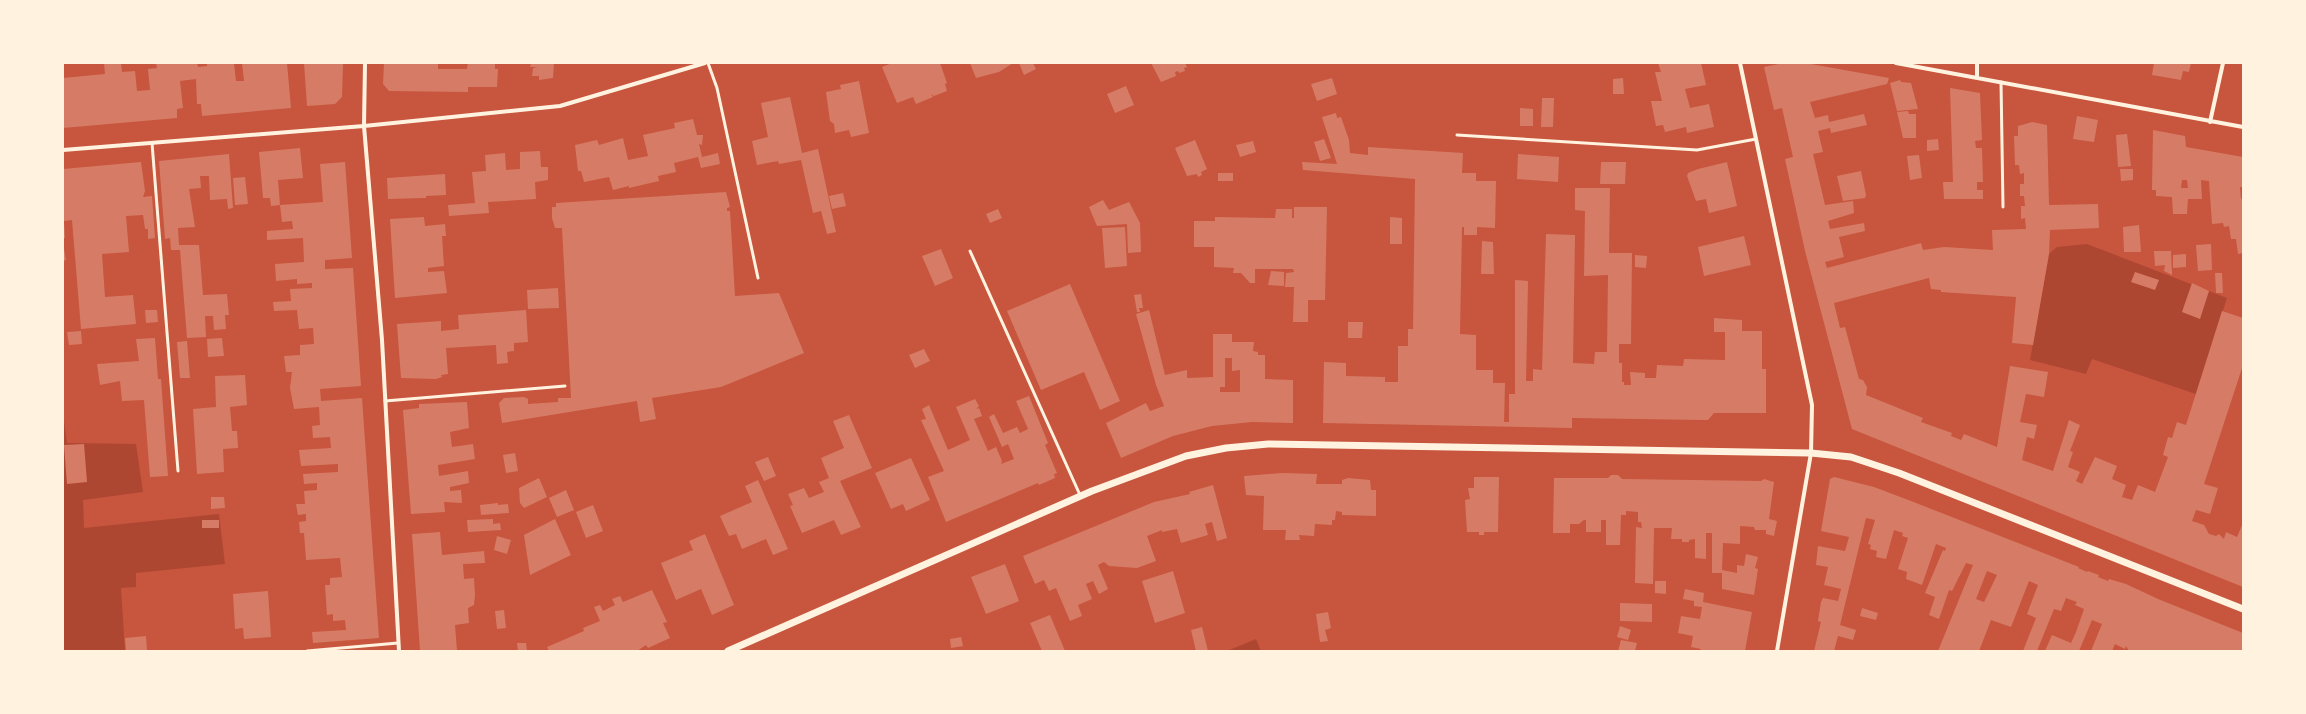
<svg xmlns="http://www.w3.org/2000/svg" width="2306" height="714" viewBox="0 0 2306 714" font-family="Rubik,sans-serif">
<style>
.green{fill:#ae4732}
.building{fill:#d67c66;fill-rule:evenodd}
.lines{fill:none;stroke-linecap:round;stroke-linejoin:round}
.service{stroke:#fff3e0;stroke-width:3}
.minor{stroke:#fff3e0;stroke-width:4}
.tertiary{stroke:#fff3e0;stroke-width:7}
</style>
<rect width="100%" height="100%" fill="#c8553d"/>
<path class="green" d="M2087,244L2227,298L2196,394L2092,359L2086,374L2030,360L2049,254L2057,247Z
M63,414L67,443L136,444L143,492L83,500L84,528L219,514L225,564L136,573V587L121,588L125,651H63Z
M1256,639L1261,651H1227Z"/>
<path class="building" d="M104,63H121L122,72L135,71L137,91L150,90L148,69L157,68L156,63H197L198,67L207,66V63H234L236,81H244L242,63H287L291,108L202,116L201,104H197L196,79L180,81L183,108L177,109V118L63,128V78L105,74Z
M304,63H343L342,97L335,104L307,106Z
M384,63H438V69H467L468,63L495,64V69H498L497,87H468V92L389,91L383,84Z
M531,63H554L553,78L539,80V76H532L533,68L538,67H530Z
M892,63H940L947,83L945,84L947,91L934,96L931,94L933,97L916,104L913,97L897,103L882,67Z
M970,63H1013L999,72L976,78Z
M1019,63H1033L1036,69L1024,75Z
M1151,63H1185L1187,67L1184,68L1185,71L1179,73L1178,71L1175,72L1176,76L1161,82Z
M1658,63H1701L1706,85L1685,89L1690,108L1709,104L1714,127L1687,133L1686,127L1665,132L1663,125L1656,126L1651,101H1662L1655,72H1661Z
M1784,63H1805L1889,78L1887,84L1810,102L1815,118L1828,115L1829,122L1864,114L1867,125L1831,133L1830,128L1818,131L1823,152L1813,154L1825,205L1853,201L1854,213L1828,221L1830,229L1864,223L1865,231L1839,237L1844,257L1825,262L1827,268L1921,243L1923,250L1944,247L1993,250L1992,230L2026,229L2025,218L2021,219V206H2025L2024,196H2020V184H2024V173L2020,174L2019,165H2015L2014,136H2018V126L2032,122L2047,125L2049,205L2098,204L2099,228L2050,230L2049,254L2033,345L2012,343L2016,297L1941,292V290L1931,289L1929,278L1834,303L1840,328L1845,327L1859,379L1863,380L1867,387L1866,395L1923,418L1921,422L1952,433L1951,436L1961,440L1964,434L1997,447L2010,366L2048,372L2044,397L2026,394L2020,422L2037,425L2034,439L2027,437L2022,460L2053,471L2069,420L2080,425L2070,451L2073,452L2068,467L2080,472L2076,481L2082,484L2095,457L2117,466L2112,479L2126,485L2122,497L2132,500L2138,485L2155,492L2168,457L2163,455L2168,437L2172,438L2177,422L2186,425L2222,311L2243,318V365L2204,484L2218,488L2210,514L2196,510L2192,521L2204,525L2209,534L2216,536L2219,534L2224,539L2226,532L2237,537L2243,523V587L1852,429L1805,251L1785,159L1793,157L1782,108L1774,110L1764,67Z
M2154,63H2191L2189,72L2183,71L2181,80L2152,75Z
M1332,78L1337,94L1317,101L1311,84Z
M1623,78L1624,94H1613V79Z
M1900,80L1901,82L1911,83L1918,109L1897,111L1890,83Z
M859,81L869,133L851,137L849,130L835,133L834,124L830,121L826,92L841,89L840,85Z
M1126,86L1134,105L1115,113L1107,94Z
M1950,88L1980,93L1982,140L1975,141L1976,148H1982L1983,182H1977V190H1983V199H1944L1943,182H1953Z
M790,97L802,153L818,149L836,232L827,234L821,211L813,213L801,160L779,164L778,161L757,165L752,141L768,137L761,103Z
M1542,98H1554L1553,127H1541Z
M1520,108L1533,109V126H1520Z
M1908,111L1909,114H1916V138H1903L1897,112Z
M1336,113L1337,118L1341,117L1349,140L1350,153L1368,155V147L1463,153L1462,173H1476V181H1496L1495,228L1477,227V235H1464V227H1462L1460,334L1476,335V370H1493V383H1505L1504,422H1509V394H1515V280L1528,281L1526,381H1533V369L1542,370L1546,234L1575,235L1573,363L1594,364L1595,352H1607L1608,275L1584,276L1585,211L1575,210V188H1610L1609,253H1632L1631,344H1619V363H1622V382H1624V385H1631L1630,372L1645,373V378H1656L1657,365L1683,366L1684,359L1725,360V332H1714V318L1742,320V331H1762V369H1766V413H1714L1708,420H1703L1572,418V428L1323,423L1324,362L1346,363V376L1385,377V382H1398V346H1408V329H1413L1415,179L1303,170L1302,162L1337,164L1322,117Z
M2077,116L2098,120L2094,142L2073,139Z
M693,119L697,135H703L702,145L699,144L702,157L718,153L720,164L701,168L698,157L674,163L676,172L658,176L659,181L629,188V186L613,190L609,177L584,182L581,171H578L575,145L597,140L599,145L623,138L628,160L648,156L643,135L675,128L674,123Z
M2153,130L2185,136L2186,147L2243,157V187H2240L2241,199L2243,198V253L2238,254L2236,239H2231L2229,226L2224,227L2223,223L2212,224L2209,181L2201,180L2202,199H2188L2187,214H2173L2172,197L2156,196V190H2152ZM2182,180H2187L2188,188H2181Z
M2127,134L2131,166L2118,167L2116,135Z
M1324,139L1331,158L1320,161L1314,142Z
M1938,139L1939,150L1927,151V140Z
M1195,140L1207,169L1201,172L1202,175L1198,177L1197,174L1187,176L1175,148Z
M1253,141L1256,152L1240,157L1236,145Z
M300,148L303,178L278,180L280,205L323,202L320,164L345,162L352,258L325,260V269L353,268L361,386L320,389L321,401L362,398L379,638L313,643L312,632L346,630L345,620L333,621V614L327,615L325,585H330V578L342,577L340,558L306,560L304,533H300L299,522L306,521V514L298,515L296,504H305L304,491L317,490V483L304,484L303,474L338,472V464L301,466L299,450L331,448L330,437L313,438L312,426L320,425L319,407L294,409L290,388L292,372H286L284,356L300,355V345L314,344L313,328L299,329L297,310L274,311L273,302L291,301L290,289L312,288V283L297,284V279L276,281L275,264L304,262L303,238L267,240V231L293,229L292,221L282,222L280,205L271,206L270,198H263L259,152Z
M540,151L541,167H548V180L535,182L536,199L488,202L489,213L449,216L448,205L475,203L472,172L486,171L485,155L505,153L506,170L520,169V152Z
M229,154L233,208L228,209L227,199L210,200L209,176H200L201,188L189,189L195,227L178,228L179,245H199L203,295L227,294L229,315H225L226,329L214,330L213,316H205L206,337L187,338L180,250H171L170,238L165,239L159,161Z
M1518,154L1559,157L1558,182L1517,179Z
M1919,155L1922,178L1910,180L1907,156Z
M141,162L145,191L143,197L152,196L155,238L148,239V229H145L143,215L126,216L129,252L102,254L105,297L133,295L136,324L81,329L72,220L64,221L65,238H63V169Z
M1601,162H1626L1625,184H1600Z
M1727,162L1737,206L1709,213L1706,199L1696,201L1687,176L1688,173L1698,169Z
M2120,169H2133V180L2121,181Z
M1861,171L1866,195L1865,198L1843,201L1837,176Z
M1218,173H1233V181H1218Z
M445,174L446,195L426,196V198L388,199L387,178Z
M245,177L248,204L235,205L233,178Z
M726,192L730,207L727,208V211H730L735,296L779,293L804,353L721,387L652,398L656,419L640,422L637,401L502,423L499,403L504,398L524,397L528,399V404L558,402V398H571L562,228H555L552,218V207H556V203Z
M843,193L846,206L832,209L829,196Z
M1103,200L1109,210L1129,202L1140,223L1141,252L1128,253L1127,224L1097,226L1089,207Z
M1294,207H1327L1325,300H1308V322H1293L1294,287H1285L1286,273L1294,272L1293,269H1255V283H1250L1241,273H1233L1234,268L1214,267V247H1194V221H1215V217L1275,218L1276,209H1292V218H1294Z
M998,209L1002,218L990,223L986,214Z
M424,217L425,226L445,224L446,236H442L444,266L428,268V272L444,271L447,293L395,298L390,219Z
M1390,217L1402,218V244H1390Z
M2139,225L2141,252H2124L2123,227Z
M1125,227L1127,266L1105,268L1102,228Z
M1744,236L1751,265L1704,276L1698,247Z
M1482,241L1493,242L1494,274H1481Z
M63,242L66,260L63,261Z
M2211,244L2212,270L2198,271L2196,245Z
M941,249L953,278L935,286L922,256Z
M2154,251H2171L2172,275L2164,271L2165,265L2155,266Z
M2186,254V267L2173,268V255Z
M1635,255L1647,256L1646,268L1635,267Z
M1271,271L1284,272V286L1268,285Z
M2135,272L2159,280L2155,290L2131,282Z
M2215,273H2222L2223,293H2216Z
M2192,283L2209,291L2200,319L2182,312Z
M1070,284L1120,401L1100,410L1084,372L1041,390L1007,311Z
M558,288L559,308L528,309L527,290Z
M1141,294L1143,308H1139L1140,312H1137L1134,295Z
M145,310H157L158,322L146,323Z
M526,310L528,342L514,343V351L507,352L508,363L497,364L496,345L446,348L448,374L441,375L442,377L436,379L401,378L397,324L441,321V331L459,329L458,315Z
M1149,310L1165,375L1187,370V378L1213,377V334H1232V342H1254L1253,351L1258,352V355H1265V379L1293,380V423L1252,422L1212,426L1173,436L1121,458L1106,423L1146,403L1150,411L1164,406L1156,385L1136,314ZM1225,358H1232V371L1240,370V392H1220V387H1225Z
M1348,322H1363L1362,338H1348Z
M81,331L82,344L69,345L67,332Z
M155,338L158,379H161L168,476L150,477L144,400L122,401L120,381L100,385L97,364L139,361L136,339Z
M222,338L224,356L208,357L207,339Z
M187,341L190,378H180L177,342Z
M924,349L930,361L915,368L909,355Z
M245,375L247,405L230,407L232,431H237L238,448L223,449L224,472L197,474L193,409L216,407L215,376Z
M1029,396L1048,443L1045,445L1057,473L1054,474L1055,478L1039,485L1038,483L946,522L928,477L944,471L921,420L926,419L922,409L929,405L948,450L970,440L956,407L975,399L979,406L976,409L979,408L982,416L974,419L988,451L996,447L1002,461L1001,464L1014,459L1008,444L1002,447L989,417L994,414L1003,433L1017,427L1020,433L1028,429L1016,401Z
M467,402L469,428L450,432L452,447L473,444L475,459L438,465L439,476L468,471L469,483L450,487V491L461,490L462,503L444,502L445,512L411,514L403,410L419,408V404Z
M849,415L872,468L840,481L861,527L841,535L834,520L802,533L790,506L793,505L788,494L804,488L809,498L824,492L819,482L829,478L821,458L844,448L833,421Z
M84,444L87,482L67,484L64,445Z
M515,453L518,471L506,473L503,455Z
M768,457L776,476L764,481L755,462Z
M911,458L930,500L906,511L903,504L891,509L875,473Z
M1282,473L1317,474L1316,484H1342V480L1348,478L1370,480L1371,490H1376V516L1342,515V512L1336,511L1335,520H1332V525L1315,524L1314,536L1299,535L1300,540H1285L1286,530H1263L1264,496L1246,495L1244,476Z
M1611,475H1618L1622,479L1761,481L1764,479L1774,482L1769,519L1777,521L1774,536L1766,534V530H1755L1754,527L1740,526V544L1723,543L1722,570L1737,573V565L1744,566L1746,554L1758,557L1755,568L1758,569L1754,595L1722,589V573H1712V533H1706V559L1695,558V539L1689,540V542H1682V539H1671L1672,528H1654L1653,584L1635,583L1636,527L1642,528L1641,522H1638V512L1626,511V515H1621L1620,545H1606V520H1601V532H1586V520H1584L1579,524H1570V533H1553L1554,478H1608Z
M1474,477H1499L1498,532H1484V535H1479V532H1467L1465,500L1470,499L1468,488H1474Z
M1834,477L1874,487L1911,501L2079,567L2078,568L2087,572L2088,571L2099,575L2098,577L2108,581L2109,579L2126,584L2158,599L2243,633V651H2129L2126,646L2125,649L2115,644L2112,651H2091L2102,624L2092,620L2079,651H2045L2052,635L2071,643L2076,632L2084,609L2075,605L2077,602L2066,598L2061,611L2054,609L2037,651H2023L2036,618L2027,614L2038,585L2029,581L2011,627L1991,620L1979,651H1938L1973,565L1966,563L1952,591L1949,590L1939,619L1929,615L1935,597L1925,593L1943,550L1945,551L1946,548L1936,544L1922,585L1906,579L1907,572L1898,569L1908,538L1902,536L1903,533L1894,530L1886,559L1876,557L1877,551L1870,549L1871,545L1868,544L1875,520L1866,518L1840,625L1856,630L1853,640L1838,636L1834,651H1814L1821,622L1818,621L1821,602L1823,598L1838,601L1841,589L1824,585L1828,567L1816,565L1818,546L1845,551L1849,537L1821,531L1830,479ZM1987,571L1997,575L1984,602L1976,599Z
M539,478L547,497L524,508L520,503L519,488Z
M758,480L788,549L773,555L766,539L742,549L736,534L729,536L720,516L752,502L745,486Z
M1213,485L1227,538L1217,541L1212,522L1205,524L1208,535L1181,543L1177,529L1162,532V530L1147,536L1156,561L1137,568L1109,566L1104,562L1098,565L1108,589L1099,594L1093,581L1086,584L1092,599L1078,605L1082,616L1070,621L1056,588L1049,591L1044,580L1035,584L1023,556L1154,502L1190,494L1189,492Z
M566,490L574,510L557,517L549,498Z
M211,497H224L225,508L211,509Z
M498,503V505L508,504L509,513L481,515L480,505Z
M593,505L603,531L586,538L576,512Z
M493,519V524L500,523L501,530L468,532L467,520Z
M555,519L571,555L530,575L524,535Z
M202,520H219V528H202Z
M440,532L442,555L484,551L485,563L463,564L464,579L474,578L475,595L474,605L468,608L469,623L455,625L457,651H420L412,534Z
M705,534L734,605L712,615L701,589L676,600L661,563L693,550L689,541Z
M497,536L511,540L507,554L494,550Z
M1005,564L1019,601L986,614L971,577Z
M1173,571L1185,613L1155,623L1142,581Z
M1655,581H1666V594L1655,593Z
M1685,589L1704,593L1703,602L1752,612L1745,651H1700L1701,649L1691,647L1693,636L1678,633L1681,616L1700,619L1702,607L1694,606V601L1683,599Z
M652,590L667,622L663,623L670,638L648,648L646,645L637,651H549L547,647L584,631L583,628L600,621L594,607L600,605L603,611L615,605L612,599L620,596L623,602Z
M268,591L271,637L244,639L243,628L235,629L233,594Z
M1620,603L1652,604V622L1620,621Z
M1862,608L1878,613L1876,620L1860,616Z
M504,610L506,628L497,629L495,611Z
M1328,612L1331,628L1325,630L1328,641L1320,642L1316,614Z
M1050,615L1065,651H1042L1030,623Z
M1620,626L1631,630L1628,640L1617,637Z
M1202,627L1208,651H1196L1191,630Z
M146,636L147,651H126L125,638Z
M961,637L963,646L951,648L950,639Z
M1621,640L1637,643L1635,651H1618Z
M517,643H526L527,651H518Z"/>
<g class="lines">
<path class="service" d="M708,63L717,88L758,278
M2001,82L2003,207
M1457,135L1697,150L1756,139
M152,143L178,471
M970,251L1080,495
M385,401L565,386
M307,651L398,643"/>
<path class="minor" d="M365,63L364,126L382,340L399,651
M1740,63L1812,405L1811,453L1777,651
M1896,63L2243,127
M1977,63V78
M2210,122L2223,63
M63,150L364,126L560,106L705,63"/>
<path class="tertiary" d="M728,651L1092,491L1186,456L1226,448L1268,444L1811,453L1851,457L1899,473L2243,609"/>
</g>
<rect width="2306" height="714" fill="none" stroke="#fff3e0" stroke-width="128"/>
</svg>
